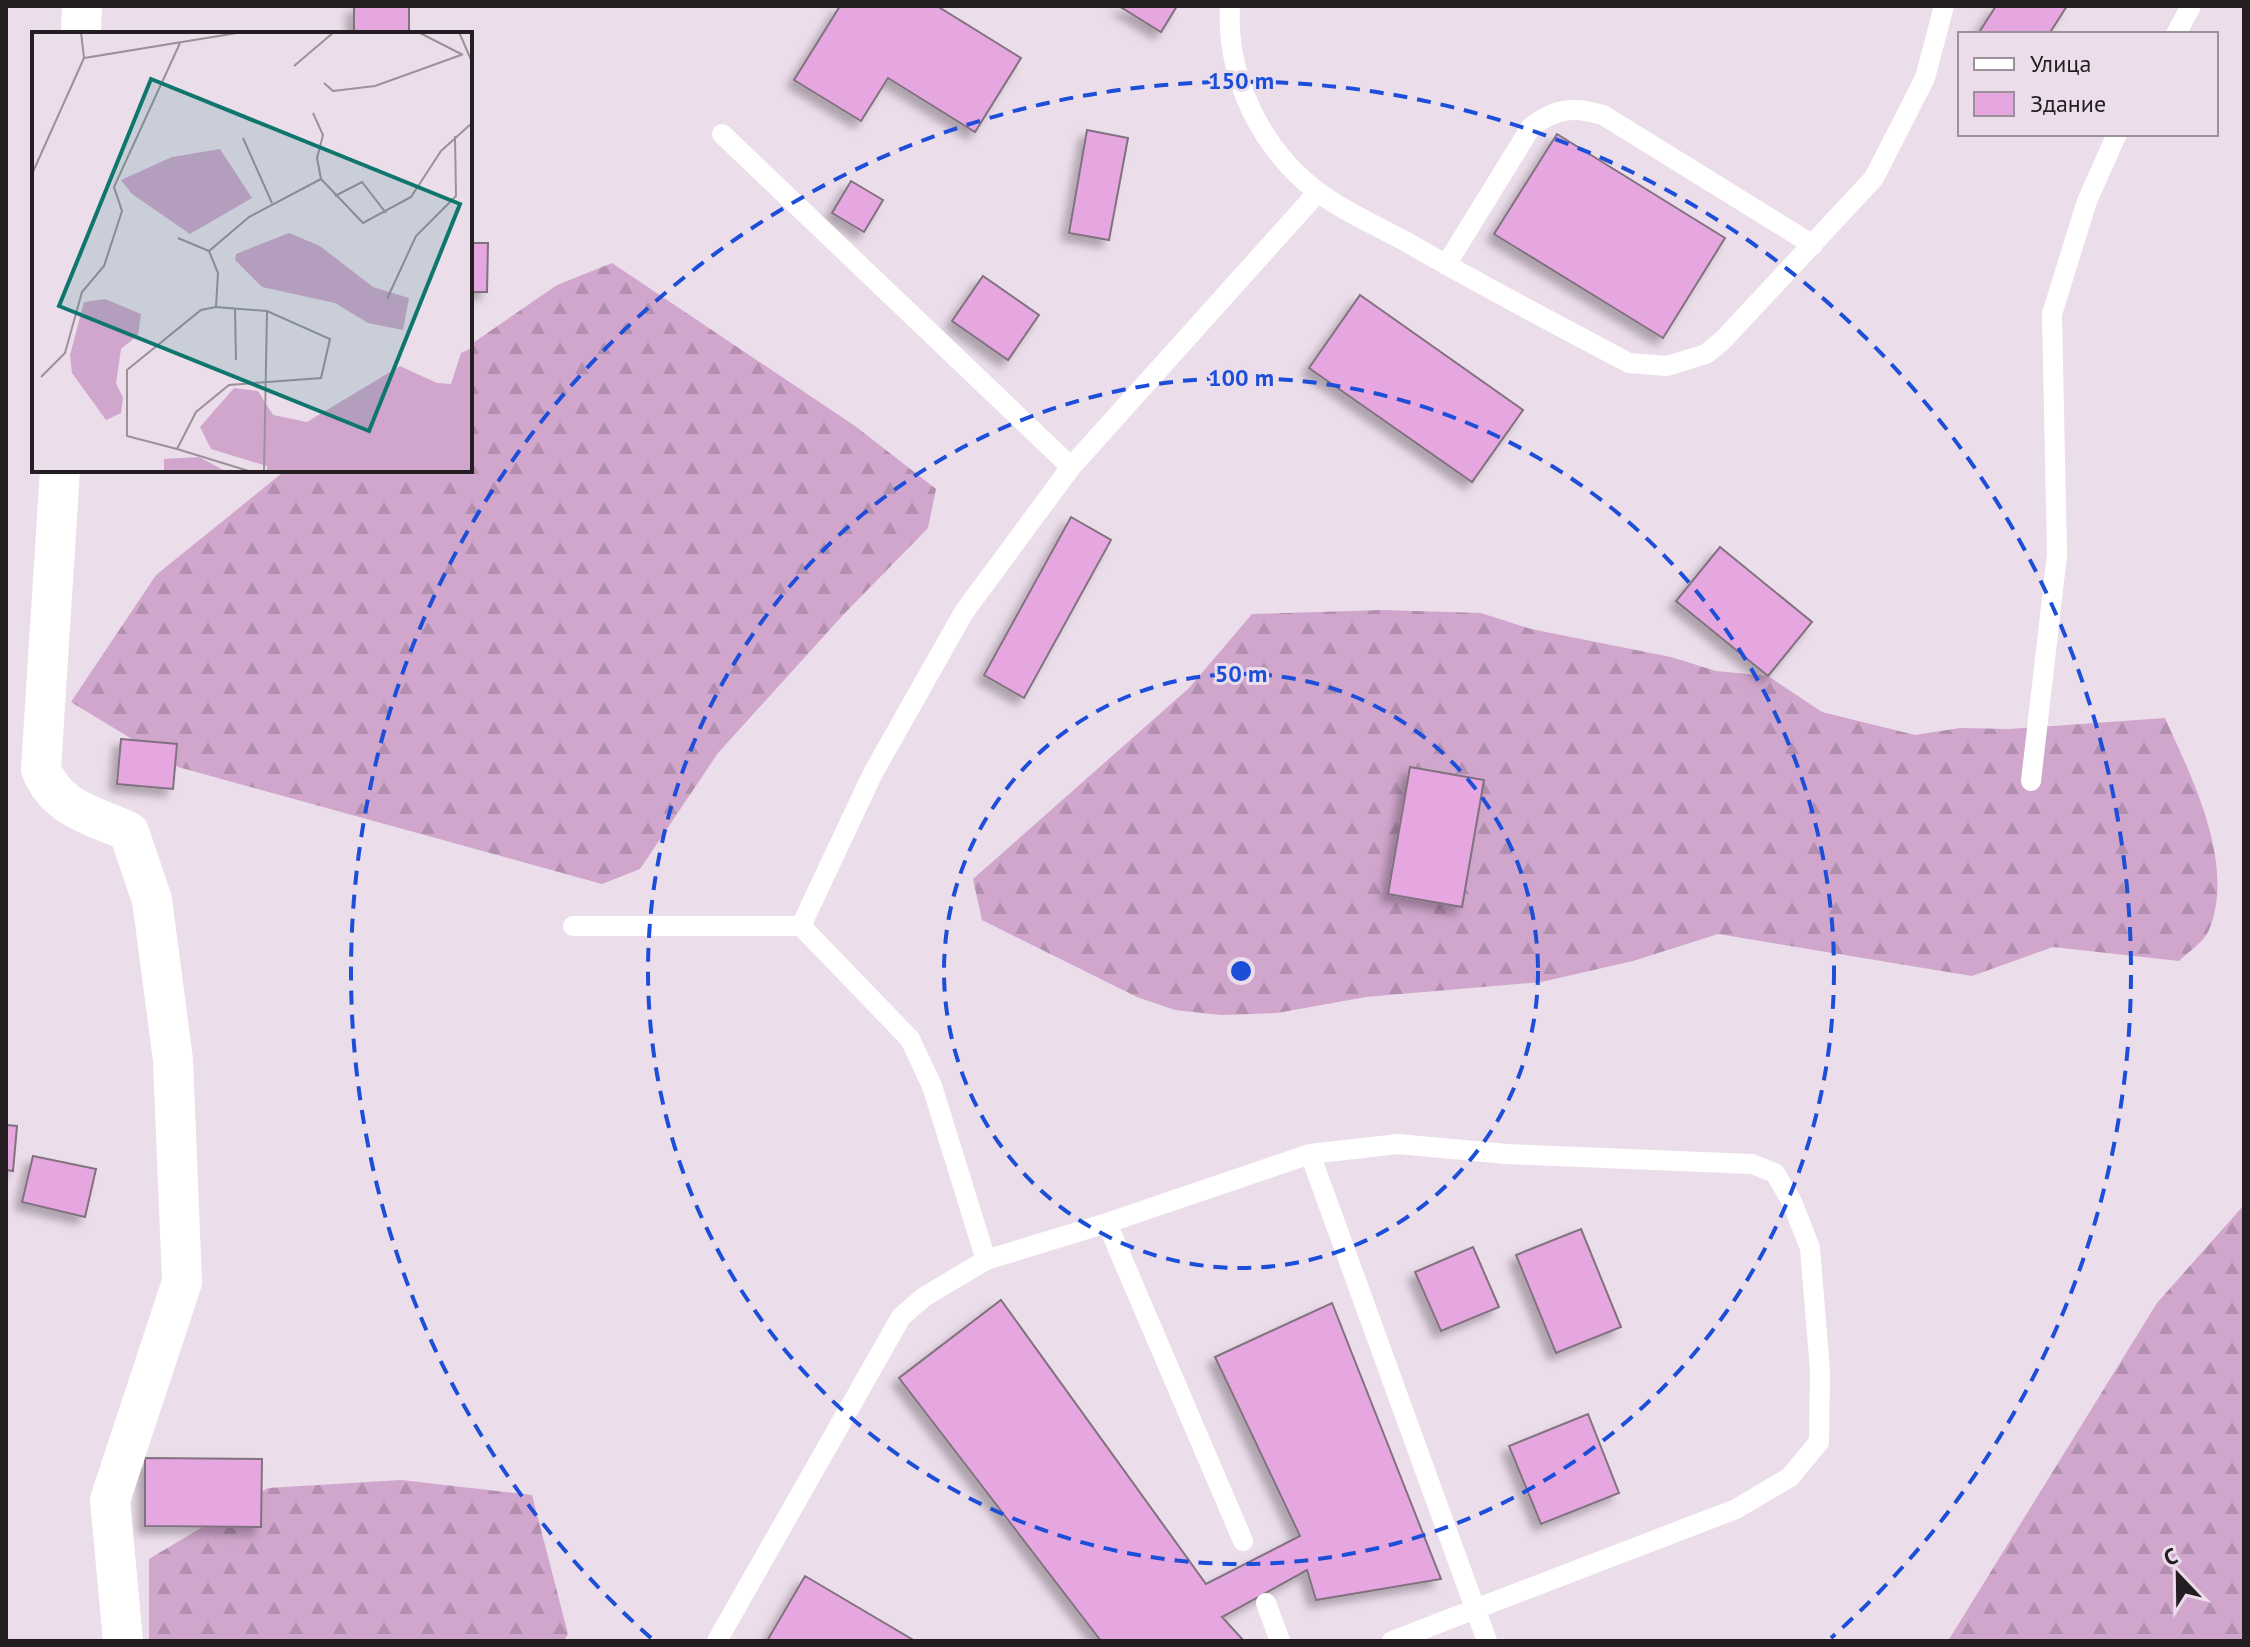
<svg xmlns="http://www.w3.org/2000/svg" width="2250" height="1647" viewBox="0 0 2250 1647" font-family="'PT Sans',sans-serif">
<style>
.forest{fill:url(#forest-firs)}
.building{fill:#e6a6e0;stroke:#80727f;stroke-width:2;filter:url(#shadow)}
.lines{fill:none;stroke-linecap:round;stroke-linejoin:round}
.service{stroke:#fff;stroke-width:20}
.minor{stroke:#fff;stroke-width:40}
.ring{fill:none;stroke:#1d4ed8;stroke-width:4;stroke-dasharray:14 10}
.inset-road{fill:none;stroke:#9c919b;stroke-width:2}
.view{fill:#0f766e;fill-opacity:0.15;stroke:#0f766e;stroke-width:4}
.inset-edge{fill:none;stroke:#241e23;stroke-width:4}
.centre{fill:#1d4ed8;stroke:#ecddeb;stroke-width:4}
.ring-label{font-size:24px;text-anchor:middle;font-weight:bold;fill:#1d4ed8;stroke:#ecddeb;stroke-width:6;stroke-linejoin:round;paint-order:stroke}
</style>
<defs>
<pattern id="forest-firs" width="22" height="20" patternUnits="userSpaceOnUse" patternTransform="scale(2)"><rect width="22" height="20" fill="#d0a6cc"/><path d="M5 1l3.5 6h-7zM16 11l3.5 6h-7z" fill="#b28eaf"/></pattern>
<filter id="shadow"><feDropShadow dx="-7" dy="7" stdDeviation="4" flood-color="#0004"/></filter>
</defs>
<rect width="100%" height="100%" fill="#ecddeb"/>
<path class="forest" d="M612,263L855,426L936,489L928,528L843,615L718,753L640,869L602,884L178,767L71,702L156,575L286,470H470V345L557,285Z
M1383,610L1481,613L1531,629L1671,657L1716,671L1768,676L1822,712L1915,735L1960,728L2009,729L2165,718C2192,778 2236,864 2209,930C2204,942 2188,952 2179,961L2053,947L1972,976L1718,934L1633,961L1541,982L1366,997L1277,1013L1221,1015L1175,1010L1137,997L982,920L973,879L1189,688L1252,614Z
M2244,1205V1641H1948L2157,1303Z
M401,1480L532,1495L568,1634L564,1641H149V1559L268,1488Z"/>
<path class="building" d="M354,6H409V34H354Z
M840,6H937L1021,58L975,132L888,78L861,121L794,80Z
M1119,6H1177L1161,32Z
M1996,6H2067L2049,34H1978Z
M1087,130L1128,138L1109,240L1069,233Z
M1557,134L1725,238L1663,338L1494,234Z
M851,181L883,200L864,232L832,213Z
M470,243H488L487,292H470Z
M983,276L1039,315L1008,360L952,321Z
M1360,295L1523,410L1472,482L1309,368Z
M1071,517L1111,540L1024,698L984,675Z
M1720,547L1812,622L1768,676L1676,601Z
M121,739L177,744L173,789L117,784Z
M1410,767L1484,780L1462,907L1388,894Z
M6,1125L17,1126L13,1171L6,1170Z
M33,1156L96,1169L85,1217L22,1202Z
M1581,1229L1621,1327L1556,1353L1516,1255Z
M1473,1247L1499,1307L1441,1331L1415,1272Z
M1001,1300L1206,1584L1300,1536L1215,1357L1332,1303L1441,1579L1316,1600L1307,1570L1222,1617L1244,1641H1101L899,1378Z
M1588,1414L1619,1493L1541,1524L1509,1446Z
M145,1458L262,1459L261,1527L145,1526Z
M805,1576L915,1641H767Z"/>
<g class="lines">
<path class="service" d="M1230,6C1226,77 1261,149 1318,192C1343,211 1375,225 1403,240C1477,283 1553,323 1629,363L1667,366L1706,354L1723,340L1874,178L1925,78L1944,6
M2176,34L2191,6
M722,134L1071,467
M1446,265L1531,127C1556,108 1574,106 1603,115L1813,245
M2031,781L2057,555L2052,314L2087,201L2117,134
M573,926H801L873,773L964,612L1071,467L1318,192
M801,926L910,1039L932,1086L986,1260L1107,1223L1310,1154L1398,1144L1507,1154L1752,1164L1775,1173L1792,1202L1810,1248L1820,1370L1819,1442L1790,1477L1736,1509L1392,1641
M1310,1154L1487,1641
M1107,1223L1243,1541
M1266,1603L1280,1641
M717,1641L901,1317L924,1297L986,1260"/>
<path class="minor" d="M81,34L82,6
M60,470L41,769C56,809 93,815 129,832L152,900L173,1060L182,1282L110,1500L123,1641"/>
</g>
<g class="ring">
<circle cx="1241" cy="971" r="297"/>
<circle cx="1241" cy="971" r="593"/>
<path d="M651 1638A890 890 0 1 1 1831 1638"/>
</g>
<g transform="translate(32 32)">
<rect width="440" height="440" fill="#ecddeb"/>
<path d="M188,117L220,166L158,202L100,162L89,148L140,125ZM257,201L288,214L341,255L377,266L371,298L336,291L303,271L230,255L203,228L204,222ZM73,267L109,282L106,303L89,317L84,351L91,366L89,381L74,388L40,341L38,323L52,270ZM440,316V440H235V434L179,417L168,395L202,356L226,359L241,383L275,390L368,334L405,351L419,352L429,321ZM167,425L195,440H132V427Z" fill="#d0a6cc"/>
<path class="inset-road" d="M49,0L52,26L211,0M386,0L431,23M427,0L440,30M262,34L302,0M292,51L301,59L343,54L429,23M281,81L291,103L285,126L289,147L331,191L379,165L409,119L440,91M211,106L240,171M0,142L52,26M303,164L330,150L354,181M146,206L177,219L217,185L289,147M177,219L186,241L184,275L235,279L298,307L289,346L197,353L164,380L145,417L95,404V338L169,278L184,275M355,267L384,204L424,164L423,104M203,277L204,328M9,345L33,321L50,260L72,234L90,179L82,155L148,11M145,417L220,440M232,440L235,279"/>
<path class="view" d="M119,47L428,172L337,399L27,274Z"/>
<rect width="440" height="440" class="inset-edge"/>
</g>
<circle cx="1241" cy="971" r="12" class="centre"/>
<g class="ring-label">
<text x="1241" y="89">150 m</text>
<text x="1241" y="386">100 m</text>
<text x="1241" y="682">50 m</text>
</g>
<rect width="2250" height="1647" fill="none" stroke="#241e23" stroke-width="16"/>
<rect x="1958" y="32" width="260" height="104" fill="#ecddeb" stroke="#9c919b" stroke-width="2"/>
<rect x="1974" y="58" width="40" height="12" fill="#ffffff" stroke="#9c919b" stroke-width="2"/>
<text x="2030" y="72" font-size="24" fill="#241e23">Улица</text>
<rect x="1974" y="92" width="40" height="24" fill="#e6a6e0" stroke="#9c919b" stroke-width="2"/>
<text x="2030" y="112" font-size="24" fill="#241e23">Здание</text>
<g transform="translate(2178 1575) rotate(338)" stroke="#ecddeb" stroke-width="6" paint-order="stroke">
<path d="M0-6L14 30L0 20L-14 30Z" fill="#241e23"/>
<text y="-12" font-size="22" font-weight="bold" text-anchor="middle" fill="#241e23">С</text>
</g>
</svg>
